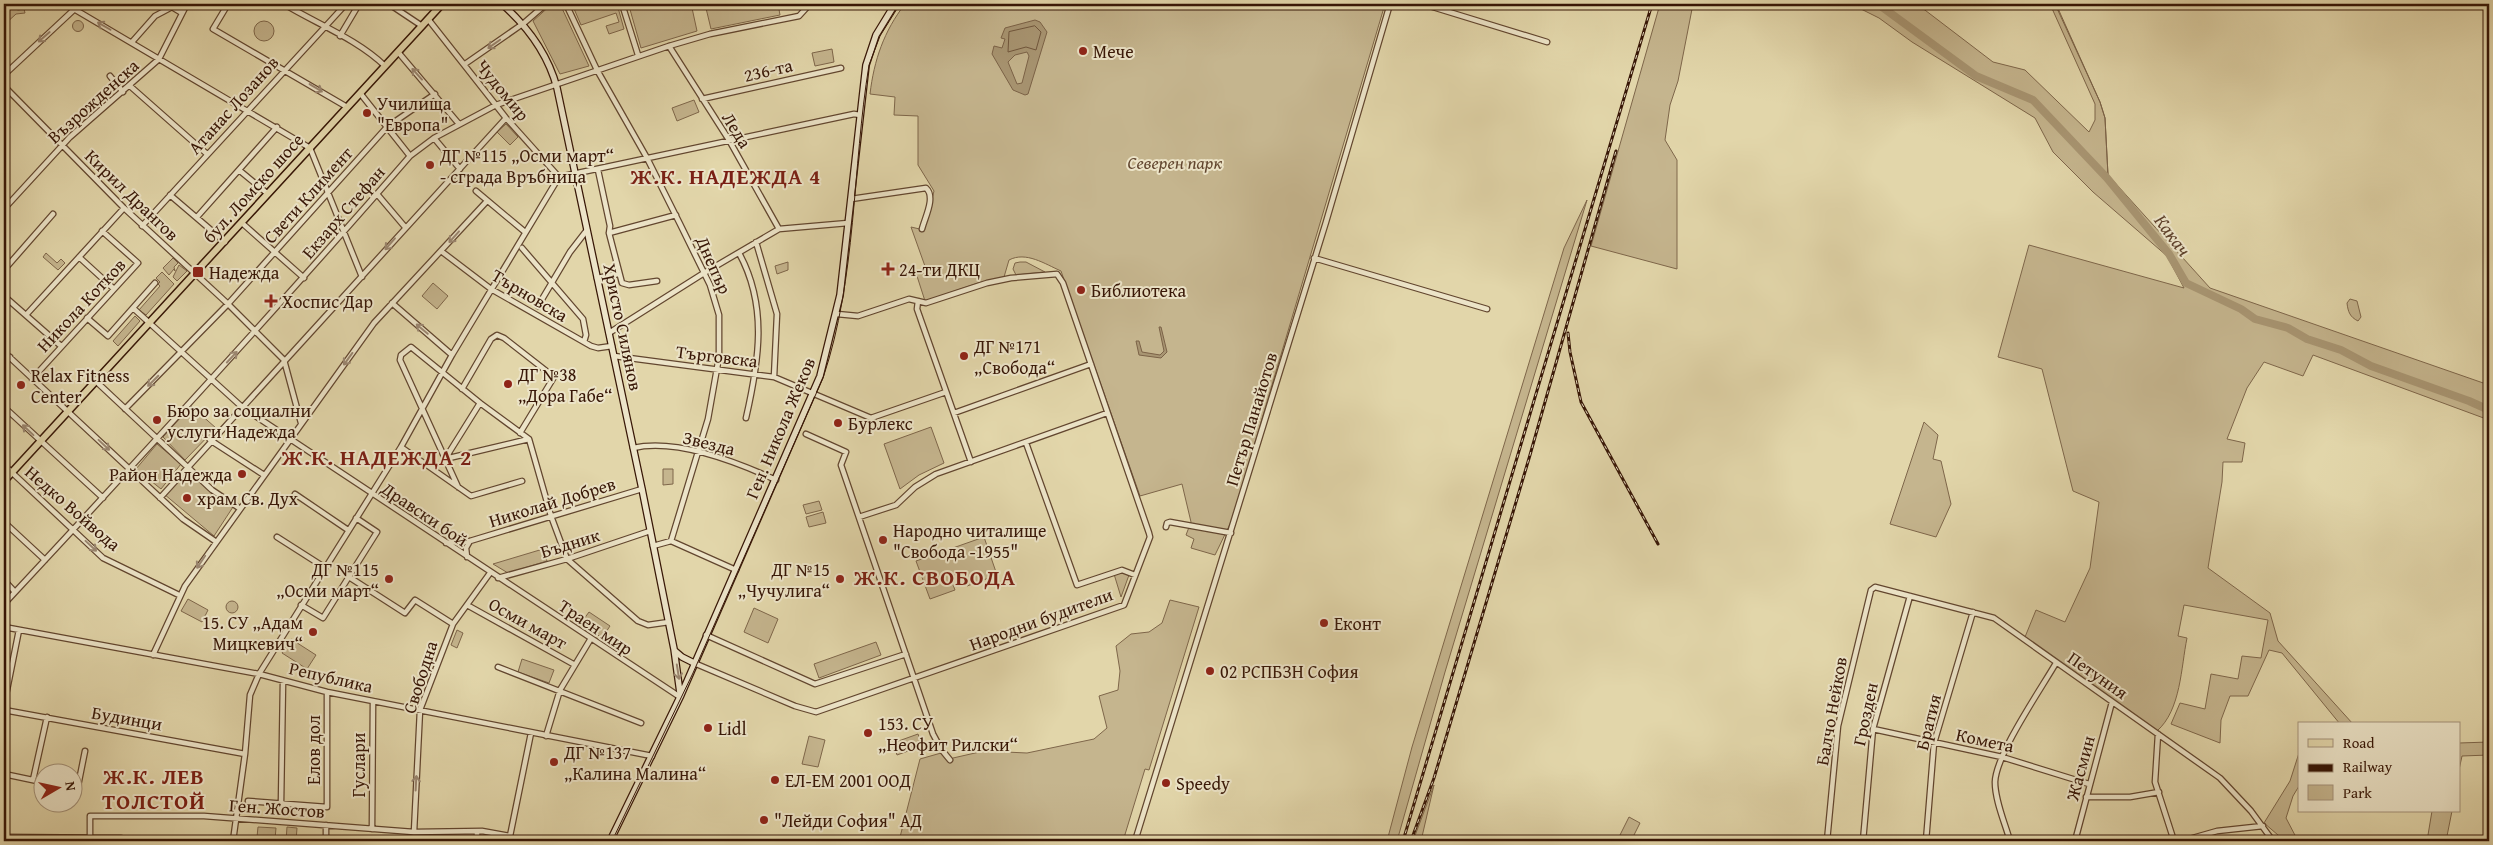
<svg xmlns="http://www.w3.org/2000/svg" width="2493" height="845" viewBox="0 0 2493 845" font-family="'Gentium Book Plus',serif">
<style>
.green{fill:#c5b58e;stroke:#7e664a}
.water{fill:#a89572;stroke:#7b6247;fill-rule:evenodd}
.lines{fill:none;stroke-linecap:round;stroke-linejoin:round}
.shore{stroke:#70563c;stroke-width:1}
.stream{stroke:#7b6247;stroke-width:1}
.river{stroke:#a89572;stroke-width:8}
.street-casing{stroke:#62462f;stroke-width:7}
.secondary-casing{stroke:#371606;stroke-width:8}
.primary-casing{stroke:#371606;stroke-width:9}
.street{stroke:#ece4c8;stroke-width:4.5}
.secondary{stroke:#ece4c8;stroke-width:5.5}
.primary{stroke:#e2d6aa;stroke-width:6}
.tram{stroke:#371606;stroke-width:1}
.rail-casing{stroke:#371606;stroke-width:3}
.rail{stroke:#ece4c8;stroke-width:1;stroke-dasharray:4;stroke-linecap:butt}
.oneway{stroke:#9b8771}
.poi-dot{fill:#8f2418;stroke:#ece4c8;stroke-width:2}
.labels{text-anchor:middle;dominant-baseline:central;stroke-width:4;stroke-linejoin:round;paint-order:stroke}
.poi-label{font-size:18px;fill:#371606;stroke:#ece4c8;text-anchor:start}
.street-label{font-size:18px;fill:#371606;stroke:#ece4c8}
.park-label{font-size:18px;font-style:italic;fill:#62462f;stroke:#ece4c8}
.water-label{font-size:19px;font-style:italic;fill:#5f422c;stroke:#ece4c8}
.district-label{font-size:22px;font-weight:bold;letter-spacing:1px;fill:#7a1f14;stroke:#ece4c8}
</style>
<rect width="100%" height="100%" fill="#e2d6aa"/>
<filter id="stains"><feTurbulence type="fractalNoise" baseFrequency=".004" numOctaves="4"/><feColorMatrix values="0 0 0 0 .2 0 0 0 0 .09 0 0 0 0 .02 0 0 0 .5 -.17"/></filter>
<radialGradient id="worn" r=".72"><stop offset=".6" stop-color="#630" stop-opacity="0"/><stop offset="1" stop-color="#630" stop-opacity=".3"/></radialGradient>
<path class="green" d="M552,4H560L589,66L560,74L533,21Z
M572,4H617L624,29L609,34L606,26L619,22L616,13L581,25Z
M635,4H701L702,6L692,8L697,31L641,48L629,6Z
M705,4H778L780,15L711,29Z
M905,4H1385L1232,520L1215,555L1191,548L1194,539L1186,535L1191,522L1182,484L1140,496L1061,271C1045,264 1026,251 1009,260L1004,277L978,283L925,301L916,273L926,269L911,227L924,230L934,191L918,165V116L894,115L895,97L870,94C874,60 884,31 905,4Z
M1660,4H1693L1678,81L1670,105L1665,140L1677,160V269L1591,246Z
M1851,4H1917L1993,62L2025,70L2089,132L2095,120V104L2050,4H2055L2100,102L2105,118L2108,175L2210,288L2489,385V420L2313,355L2303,376L2264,362L2247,388L2227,439L2245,443L2242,462H2223L2222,482L2208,568L2270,613L2278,641L2353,724H2340L2282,653L2269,650L2248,696H2230L2221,720L2220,743L2171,724L2180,703L2205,709L2211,674L2238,679L2242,656L2261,658L2268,620L2184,605L2178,636L2187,638C2181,667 2181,710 2157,731L2025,637L2036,610L2065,622L2090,568L2099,502L2073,491L2042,369L1998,357L2029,245L2184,288L2167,256L2093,192L2053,152L2035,118L1912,42L1879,18Z
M11,7L18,10L24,9L25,13L16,14L4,25V17L8,14Z
M72.5 26a5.5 5.5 0 1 1 11 0a5.5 5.5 0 1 1-11 0Z
M254 31a10 10 0 1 1 20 0a10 10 0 1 1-20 0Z
M832,49L834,62L815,66L812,53Z
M694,100L699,112L677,121L672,108Z
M506,124L518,137L510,145L497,132Z
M1587,200L1445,672L1397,841H1387L1412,747L1564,248Z
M46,253L57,263L61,259L65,263L58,270L43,257Z
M173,258L178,263L174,267L175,271L174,269L169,275L163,268Z
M788,262V270L777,274L775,266Z
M1020,262H1026L1045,272L1016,275L1013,269L1015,263Z
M179,265L187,271L177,281L173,277Z
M162,272L174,284L146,315L139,310L160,286L158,284L160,282L156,278Z
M433,283L448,296L437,309L422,296Z
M2350,299L2357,301L2361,317L2358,321C2350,317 2348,312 2347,303Z
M135,316L140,321L118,346L113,341Z
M191,406L216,428L185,460L163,437Z
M1924,422L1938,435L1933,459L1941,461L1951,504L1936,537L1890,524Z
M931,427L944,463L919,475L900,489L884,444Z
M157,444L181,464L161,489L136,469Z
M663,469H673V484L663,485Z
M187,470L210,492L233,507L214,536L164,494Z
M819,501L822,510L806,514L803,505Z
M823,512L826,523L809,527L806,517Z
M984,537L997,575L967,586L961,572L950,577L955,590L930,599L916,561Z
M543,549L547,561L508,573L493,564Z
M1123,571L1129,575L1121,597L1114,574Z
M188,599L208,610L202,622L181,611Z
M1170,600L1199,607L1149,770L1145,769L1123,841H899L920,759L941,753L949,761L953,758L984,751L1027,753L1094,739L1107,728L1099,696L1118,690L1120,671L1116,646L1131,634L1149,632L1162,623Z
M226 607a6 6 0 1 1 12 0a6 6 0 1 1-12 0Z
M754,608L778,619L768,643L744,632Z
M589,612L610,626L602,638L581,623Z
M457,630L463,633L457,648L451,645Z
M291,639L316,655L307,669L282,653Z
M876,642L881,655L819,678L814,664Z
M522,659L554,670L549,683L518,672Z
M918,734L922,746L897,755L893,743Z
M809,736L825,740L818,767L802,764Z
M2489,742V755L2462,756L2459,770V743Z
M2299,753V786L2293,796L2286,818L2298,841H2285L2264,823L2290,781Z
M1434,785L1421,841H1413Z
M2432,811H2452L2446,841H2427Z
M1629,817L1640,823L1631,841L1620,835Z
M258,827L276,828L275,839L257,837Z
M287,827L297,828L296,841H286Z"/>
<path class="water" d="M1035,20L1040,22L1047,32L1028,94L1025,95L1013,90L992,54L994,46L1002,48L1005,39L1001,38L1005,28ZM1027,52L1029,56L1022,83L1017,84L1008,62L1015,55Z
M1159,327H1161L1167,352L1161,358L1139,355L1136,341H1139L1142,352L1160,355L1164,351Z"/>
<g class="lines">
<path class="shore" d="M1035,26L1041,32L1036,50L1026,47L1008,52L1009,32Z"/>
<path class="stream" d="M2056,4L2100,102L2105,118L2108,175"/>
<path class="river" d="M1878,4L1976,76L2033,100L2107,178L2169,254L2186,283L2241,309L2255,319L2288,328L2307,339L2341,350L2371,366L2469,401L2489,410"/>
<g class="street-casing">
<path id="street" d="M167,4L182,13
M228,4L213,29L347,107
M284,4C317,24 357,39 385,66
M389,4L422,26
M566,4L597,70L647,158L680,224L710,285L719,315V357L708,419L671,541L653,546
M622,4L638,55
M1423,4L1547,42
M74,9L310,148L362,277
M428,19L506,118L559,177
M340,36L359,4
M132,42L155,16L172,7
M669,46L729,140L779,229
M398,52L459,124
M465,64L524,23L546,4
M4,75L80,4
M110,76L123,92
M4,86L124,208L228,304L284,360L301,423
M130,86L207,154
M360,93L410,156
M702,99L841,68
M434,138L460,169
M239,170L268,194
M598,170L610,226L609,233L622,283L629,285L657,281
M476,191L525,232
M377,194L405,227
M170,195L225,242
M851,199L926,188C936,197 925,217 922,229
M4,209L70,137L159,59L187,4
M197,217L277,127
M242,223L304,278
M142,226L346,4
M609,233L676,215
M756,242L777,314L774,377
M522,248L583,319L586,335L584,342
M441,251L491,289L591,346L598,348L612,346
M739,253C768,306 759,361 746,418
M79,257L114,289
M1314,258L1487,309
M4,270L53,214
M597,278L618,274
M4,296L61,346
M918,301L917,309L971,462
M392,303L452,355
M538,306L570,252L587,230
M133,308L242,407L680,697
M26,315L124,208
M87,318L108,336L155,283
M609,333L704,273L779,229L848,223
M4,352L183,519L215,541
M614,356L774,377L871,418L946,392
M4,364L10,357
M86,372L212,490L239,508
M32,379L138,263L102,231
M462,389L491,339L497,335L504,338L554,377L520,433
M4,407L103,498
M125,409L228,304L387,127L435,94
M954,413L1091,364
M806,434L846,452L841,465L933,734L941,749L950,760
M210,440L264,475
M1026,443L1077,585L1122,570L1135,575
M401,447L471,496L522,481
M633,448C676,438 737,462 776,480
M445,459L529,439
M445,459L480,403
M4,465L103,558L179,595
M458,487L400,360L401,355L411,347L480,403L529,439L551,516L567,559L638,621L648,625L669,622
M295,494L348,530
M160,498L506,118
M859,517L896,505L915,487L936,474L1107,413
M4,522L45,560
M1166,527L1167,523L1170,522L1231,533
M277,537L324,567
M671,541L736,570
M446,543L470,541L642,489
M467,557L466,548L470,541
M349,577L405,613L415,600L453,624
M498,578L567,559L650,531
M4,580L15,592
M4,604C141,457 278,308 410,156L434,138L496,105L669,46L710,34L799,16L810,4
M301,605L323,618L377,532L356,518
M467,605L575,665
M4,627L259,674L327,692L652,756
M706,635L815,684L906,654
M153,655L185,586L374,323L487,201
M694,663L795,706L816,712L1124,605L1150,537L1149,533L1063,283L1057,274L1011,278L987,283L926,303L909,299L858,316L837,314
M498,667L641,723
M4,705L19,630
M4,710L245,754
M1873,729L2002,757L2089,784
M2158,734L2155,782L2174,841
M546,736L560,690L590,640
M4,774L42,782
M33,780L47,717
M72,786H78L85,751
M2086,797H2130L2159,792
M248,801L327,807V692
M281,804L283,681
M372,829L373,701
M414,832L420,710L453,624L490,573
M4,837L121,838V841
M90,838V816H204L414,832L482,831L510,836
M233,841L245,754L250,695L259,674L401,447L452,355L559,177L854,114L860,115
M326,841V825
M477,841V833
M509,841L531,733
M1135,841L1326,222L1390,4
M1827,841L1838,726L1871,590L1875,587L1994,618L2220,778L2251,811L2273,841
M1863,841L1873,729L1910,596
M1926,841L1934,743L1973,612
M2010,841C2005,823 1995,801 1995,782C1996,754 2041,689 2056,663
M2075,841L2112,702
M2182,841L2217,831L2263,826"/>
</g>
<g class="secondary-casing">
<path id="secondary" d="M502,4C528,27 548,54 557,88L642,489L674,649L680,693
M675,651L682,657L694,663
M610,841L681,695L820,376L840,295L866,65L876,35L895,4"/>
</g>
<g class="primary-casing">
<path id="primary" d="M4,481L442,4"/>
</g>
<use href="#street" class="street"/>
<use href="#secondary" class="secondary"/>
<use href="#primary" class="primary"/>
<path class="tram" d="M612,841L693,673L823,378C857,277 852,169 869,65L880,36L900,4"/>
<g class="rail-casing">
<path id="rail" d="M1568,333L1570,352L1581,402L1658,544
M1412,838L1434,778L1530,455L1616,151
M1403,841L1652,4"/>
</g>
<use href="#rail" class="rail"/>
</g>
<defs><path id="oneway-shaft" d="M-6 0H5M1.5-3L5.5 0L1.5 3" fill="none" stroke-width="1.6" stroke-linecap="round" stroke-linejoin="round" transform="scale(1.25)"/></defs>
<g class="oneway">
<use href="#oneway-shaft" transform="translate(104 26) rotate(-150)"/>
<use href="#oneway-shaft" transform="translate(44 37) rotate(139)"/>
<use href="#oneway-shaft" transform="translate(494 44) rotate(145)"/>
<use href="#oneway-shaft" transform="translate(417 74) rotate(-132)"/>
<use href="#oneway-shaft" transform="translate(316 88) rotate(31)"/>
<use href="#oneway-shaft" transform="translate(454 237) rotate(132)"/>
<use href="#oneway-shaft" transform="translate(390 244) rotate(131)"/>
<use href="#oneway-shaft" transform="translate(422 329) rotate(-140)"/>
<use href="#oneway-shaft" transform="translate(232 357) rotate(-47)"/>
<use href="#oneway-shaft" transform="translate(348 359) rotate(126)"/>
<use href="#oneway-shaft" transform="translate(153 381) rotate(135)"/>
<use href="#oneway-shaft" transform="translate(28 430) rotate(-137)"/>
<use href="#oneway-shaft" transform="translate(104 445) rotate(43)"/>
<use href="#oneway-shaft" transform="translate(91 546) rotate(43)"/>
<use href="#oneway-shaft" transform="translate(201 562) rotate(124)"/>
<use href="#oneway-shaft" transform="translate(678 672) rotate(81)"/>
<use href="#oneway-shaft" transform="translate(416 783) rotate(-87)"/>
</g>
<g class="poi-dot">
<circle cx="1083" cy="51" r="5"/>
<circle cx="367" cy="113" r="5"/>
<circle cx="430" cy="165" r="5"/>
<path d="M885.5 261.5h5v5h5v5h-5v5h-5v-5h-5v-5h5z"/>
<rect x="192" y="266" width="12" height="12" rx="2.5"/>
<circle cx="1081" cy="290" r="5"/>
<path d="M268.5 293.5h5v5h5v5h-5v5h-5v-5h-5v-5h5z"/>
<circle cx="964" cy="356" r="5"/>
<circle cx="508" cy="384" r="5"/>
<circle cx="21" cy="385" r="5"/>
<circle cx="157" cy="420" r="5"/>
<circle cx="838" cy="423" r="5"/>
<circle cx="242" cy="474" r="5"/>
<circle cx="187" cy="498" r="5"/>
<circle cx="883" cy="540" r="5"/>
<circle cx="389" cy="579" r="5"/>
<circle cx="840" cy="579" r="5"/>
<circle cx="1324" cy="623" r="5"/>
<circle cx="313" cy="632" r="5"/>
<circle cx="1210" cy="671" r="5"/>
<circle cx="708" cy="728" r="5"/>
<circle cx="868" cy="733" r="5"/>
<circle cx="554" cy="762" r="5"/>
<circle cx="775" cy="780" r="5"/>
<circle cx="1166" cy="783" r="5"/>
<circle cx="764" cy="820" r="5"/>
</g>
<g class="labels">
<g class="poi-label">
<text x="1093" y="51">Мече</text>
<text x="377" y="103">Училища<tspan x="377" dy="21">"Европа"</tspan></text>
<text x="440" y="155">ДГ №115 „Осми март“<tspan x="440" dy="21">- сграда Връбница</tspan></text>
<text x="899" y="269">24-ти ДКЦ</text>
<text x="209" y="272">Надежда</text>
<text x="1091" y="290">Библиотека</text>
<text x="282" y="301">Хоспис Дар</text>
<text x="974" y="346">ДГ №171<tspan x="974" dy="21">„Свобода“</tspan></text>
<text x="518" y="374">ДГ №38<tspan x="518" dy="21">„Дора Габе“</tspan></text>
<text x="31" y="375">Relax Fitness<tspan x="31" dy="21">Center</tspan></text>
<text x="167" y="410">Бюро за социални<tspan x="167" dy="21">услуги Надежда</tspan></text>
<text x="848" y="423">Бурлекс</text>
<text x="232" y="474" text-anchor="end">Район Надежда</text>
<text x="197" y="498">храм Св. Дух</text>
<text x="893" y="530">Народно читалище<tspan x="893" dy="21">"Свобода -1955"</tspan></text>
<text x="379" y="569" text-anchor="end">ДГ №115<tspan x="379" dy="21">„Осми март“</tspan></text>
<text x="830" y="569" text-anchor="end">ДГ №15<tspan x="830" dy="21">„Чучулига“</tspan></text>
<text x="303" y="622" text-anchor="end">15. СУ „Адам<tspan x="303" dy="21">Мицкевич“</tspan></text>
<text x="1334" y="623">Еконт</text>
<text x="1220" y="671">02 РСПБЗН София</text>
<text x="878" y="723">153. СУ<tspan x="878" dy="21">„Неофит Рилски“</tspan></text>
<text x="718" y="728">Lidl</text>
<text x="564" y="752">ДГ №137<tspan x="564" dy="21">„Калина Малина“</tspan></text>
<text x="785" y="780">ЕЛ-ЕМ 2001 ООД</text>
<text x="1176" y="783">Speedy</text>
<text x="774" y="820">"Лейди София" АД</text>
</g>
<g class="street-label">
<text transform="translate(768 70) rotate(-13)">236-та</text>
<text transform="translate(503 90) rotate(51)">Чудомир</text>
<text transform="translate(93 101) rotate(-42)">Възрожденска</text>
<text transform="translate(233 105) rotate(-48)">Атанас Лозанов</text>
<text transform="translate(737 130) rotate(58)">Леда</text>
<text transform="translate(253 188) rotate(-48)">бул. Ломско шосе</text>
<text transform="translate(132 195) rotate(44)">Кирил Дрангов</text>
<text transform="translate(308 195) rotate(-48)">Свети Климент</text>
<text transform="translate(343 212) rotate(-49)">Екзарх Стефан</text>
<text transform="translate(714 265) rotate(66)">Днепър</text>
<text transform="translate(530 295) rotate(31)">Търновска</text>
<text transform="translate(81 305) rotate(-47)">Никола Котков</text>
<text transform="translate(623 327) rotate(78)">Христо Силянов</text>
<text transform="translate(717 356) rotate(7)">Търговска</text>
<text transform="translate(1251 419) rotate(-73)">Петър Панайотов</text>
<text transform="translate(780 428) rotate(-67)">Ген. Никола Жеков</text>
<text transform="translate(709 443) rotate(14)">Звезда</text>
<text transform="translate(552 502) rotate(-17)">Николай Добрев</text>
<text transform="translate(73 508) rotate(41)">Недко Войвода</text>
<text transform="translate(425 514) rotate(34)">Дравски бой</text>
<text transform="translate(570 543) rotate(-17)">Бъдник</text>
<text transform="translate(1041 619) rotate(-20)">Народни будители</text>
<text transform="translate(528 623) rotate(29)">Осми март</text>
<text transform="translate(596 627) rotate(34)">Траен мир</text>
<text transform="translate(2098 675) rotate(35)">Петуния</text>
<text transform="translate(331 677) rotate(13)">Република</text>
<text transform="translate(420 677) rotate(-72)">Свободна</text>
<text transform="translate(1831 711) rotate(-80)">Балчо Нейков</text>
<text transform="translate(1865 714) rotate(-78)">Грозден</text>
<text transform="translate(127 718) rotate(10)">Будинци</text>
<text transform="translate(1928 722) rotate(-76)">Братия</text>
<text transform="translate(1985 740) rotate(12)">Комета</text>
<text transform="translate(313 750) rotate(-90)">Елов дол</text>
<text transform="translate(358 765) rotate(-90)">Гуслари</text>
<text transform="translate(2080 768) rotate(-75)">Жасмин</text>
<text transform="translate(277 808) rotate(4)">Ген. Жостов</text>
</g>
<g class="park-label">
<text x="1175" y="162">Северен парк</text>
</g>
<g class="water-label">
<text transform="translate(2173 235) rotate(53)">Какач</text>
</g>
<g class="district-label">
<text x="726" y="176">Ж.К. НАДЕЖДА 4</text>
<text x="377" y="457">Ж.К. НАДЕЖДА 2</text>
<text x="935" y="577">Ж.К. СВОБОДА</text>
<text x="154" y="776">Ж.К. ЛЕВ<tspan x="154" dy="25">ТОЛСТОЙ</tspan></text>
</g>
</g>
<rect width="2493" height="845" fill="none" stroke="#e2d6aa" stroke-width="20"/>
<rect x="5" y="5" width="2483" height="835" fill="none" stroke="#371606" stroke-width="2.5"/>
<rect x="10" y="10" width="2473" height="825" fill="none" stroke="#371606"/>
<rect x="2298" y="722" width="162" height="90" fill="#ece4c8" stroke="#a4927a"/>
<rect x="2308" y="739" width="25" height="8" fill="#e2d6aa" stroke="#a4927a"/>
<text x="2343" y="748" font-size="15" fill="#371606">Road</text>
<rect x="2308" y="764" width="25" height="8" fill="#371606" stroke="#a4927a"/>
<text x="2343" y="772" font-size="15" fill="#371606">Railway</text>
<rect x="2308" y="785" width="25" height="15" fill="#c5b58e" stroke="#a4927a"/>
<text x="2343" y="798" font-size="15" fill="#371606">Park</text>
<g transform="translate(58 788) rotate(81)"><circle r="24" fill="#ece4c8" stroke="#a4927a"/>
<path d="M0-4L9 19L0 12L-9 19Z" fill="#8f2418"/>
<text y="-8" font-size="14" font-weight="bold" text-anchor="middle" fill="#371606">N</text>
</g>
<rect width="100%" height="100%" filter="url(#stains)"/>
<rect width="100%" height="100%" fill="url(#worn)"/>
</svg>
